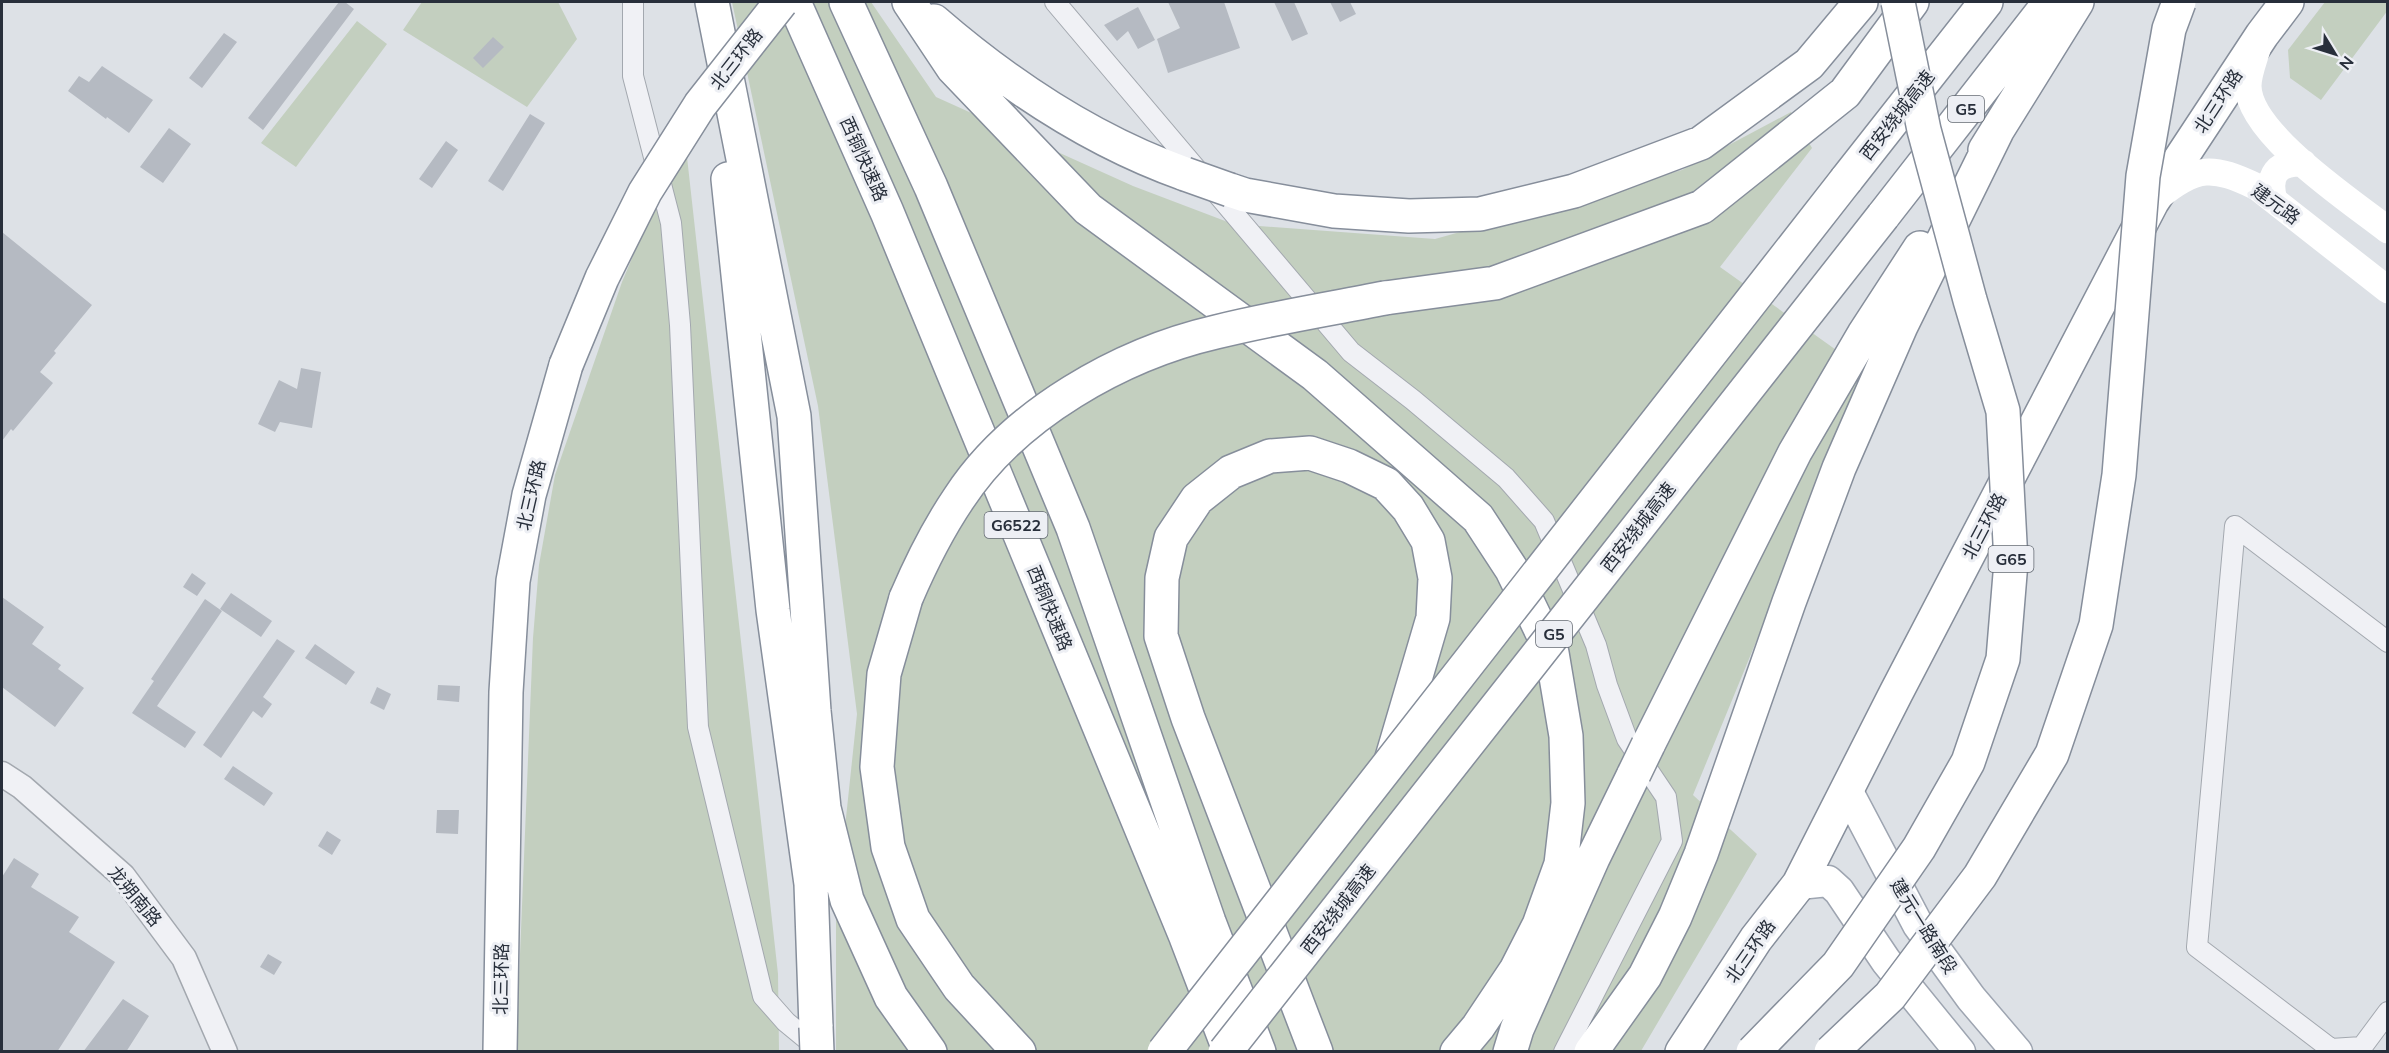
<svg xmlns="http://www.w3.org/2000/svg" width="2389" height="1053" viewBox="0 0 2389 1053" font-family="Mulish,'Noto Sans SC',sans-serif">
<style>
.green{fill:#c3cfbf}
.building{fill:#b5bac2}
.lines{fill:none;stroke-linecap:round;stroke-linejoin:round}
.minor-casing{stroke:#a3a8af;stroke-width:22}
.tertiary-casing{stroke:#a3a8af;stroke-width:27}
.primary-casing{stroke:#9ea5b1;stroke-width:33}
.trunk-casing{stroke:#868e9b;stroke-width:36}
.motorway-casing{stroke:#868e9b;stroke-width:36}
.minor{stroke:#f0f1f5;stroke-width:20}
.tertiary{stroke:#f0f1f5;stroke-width:24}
.secondary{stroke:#fff;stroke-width:27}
.primary{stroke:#fff;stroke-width:30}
.trunk{stroke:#fff;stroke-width:33}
.motorway{stroke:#fff;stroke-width:33}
.trunk-bridge-casing{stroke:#868e9b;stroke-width:36;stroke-linecap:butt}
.motorway-bridge-casing{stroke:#868e9b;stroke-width:36;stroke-linecap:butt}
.trunk-bridge{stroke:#fff;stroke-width:33}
.motorway-bridge{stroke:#fff;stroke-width:33}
.labels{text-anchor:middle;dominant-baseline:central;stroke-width:6;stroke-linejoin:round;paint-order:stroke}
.shield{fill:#edeff4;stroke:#636972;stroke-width:1.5}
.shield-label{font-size:16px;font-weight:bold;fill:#282f3b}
.street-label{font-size:18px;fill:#282f3b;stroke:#edeff4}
</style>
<rect width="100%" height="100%" fill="#dde1e6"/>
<path class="green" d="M422,2H558L577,39L527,107L403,30Z
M732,2H871L936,97L1133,186L1233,224L1435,239L1682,170L1791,112L1812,148L1720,267L1867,372L1693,795L1757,854L1641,1051H836V912L857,714L818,406Z
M2325,2H2387L2388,10L2321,100L2290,78L2288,50Z
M357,21L387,44L296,167L261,143Z
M687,157L778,974L779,1051L516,1052L533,638L539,565L555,475L622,282L646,225Z"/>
<path class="building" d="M339,2H345L354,9L263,130L248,118Z
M1168,2H1224L1240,48L1168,73L1157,39L1180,28Z
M1274,2H1294L1308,34L1292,41Z
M1330,2H1350L1356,14L1340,22Z
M1138,7L1155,40L1138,49L1128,31L1117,41L1104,25Z
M224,33L237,42L202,88L189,78Z
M493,37L504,47L483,68L473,58Z
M102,66L153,100L129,133L107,117L106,119L68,91L79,76L89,82Z
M530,114L545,123L503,191L488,181Z
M169,128L191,144L163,183L140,167Z
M446,141L458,150L432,188L419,179Z
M2,232L92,305L54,351L56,353L40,372L53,383L13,431L11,429L2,441Z
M301,368L321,372L312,428L280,422L275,432L258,424L279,380L297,389Z
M192,573L206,583L197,596L183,587Z
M231,593L272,621L261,637L220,609Z
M2,597L44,627L32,644L61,665L58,669L84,688L55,727L2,687Z
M205,599L222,611L157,706L196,732L185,748L132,713L154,681L151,679Z
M277,639L295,651L263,697L272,704L262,718L253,711L221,758L203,745Z
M315,644L355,672L346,685L305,658Z
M438,685L460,686L459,702L437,700Z
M377,687L391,694L384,710L370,703Z
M233,766L273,793L264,806L224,779Z
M437,810H459L458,834L436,833Z
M327,831L341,840L332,855L318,846Z
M14,858L39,874L31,887L79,917L69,932L115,962L57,1052H2V877Z
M268,954L282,962L274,975L260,967Z
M123,999L149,1016L126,1052H83Z"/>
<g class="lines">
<g class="minor-casing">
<path id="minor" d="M633,2V76L671,223L680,325L698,727L763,996L786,1022L820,1050
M1055,2L1351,352L1413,400L1506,478L1544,521L1596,645L1607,685L1627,739L1666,797L1672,841L1564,1052
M2388,642L2235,526L2197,947L2331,1049L2362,1047L2388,1012"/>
</g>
<g class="tertiary-casing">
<path id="tertiary" d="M2,774L22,787L123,876L184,958L225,1052"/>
</g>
<g class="primary-casing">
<path id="primary" d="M1847,790L1918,925L1971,998L2017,1052
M1799,884L1828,881L1839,891L1886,961L1960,1052"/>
</g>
<g class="trunk-casing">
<path id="trunk" d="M500,1052L506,692L513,581L529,495L566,365
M1682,1052L1756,939L1799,884L1896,693L2152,202L2262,35L2287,2"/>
</g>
<g class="motorway-casing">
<path id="motorway" d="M712,2L794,416L814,711L824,808L847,900L891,997L930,1052
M794,2L887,212L1186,937L1230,1052
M846,2L931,187L1073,528L1209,922L1259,1052
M909,2L953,68L1088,209L1315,375L1478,518L1512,570L1552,653L1566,736L1568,803L1561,864L1539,925L1516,970L1478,1027L1457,1052
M934,21C1008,85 1092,141 1185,174
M1985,150L2077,2
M728,179L773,610L811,884L816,1027
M1846,180L1986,2
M1230,190L1245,195L1334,211L1409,216L1480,214L1574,191L1701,143L1809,64L1861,2
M1883,216L2050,2
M1385,298L1495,283L1702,207L1845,93L1912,2
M906,598L884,674L877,767L888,847L913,919L959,987L1019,1052
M1648,745L1795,452L1864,334L1920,248
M1316,1052L1188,718L1161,636L1162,578L1171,538L1197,499L1231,472L1270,456L1310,453L1349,466L1386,484L1408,508L1428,541L1435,578L1433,618L1391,761
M1510,1052L1517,1029L1593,858L1634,774
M1591,1052L1645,976L1675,917L1701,854L1789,602L1839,468L1901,326L1997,131"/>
</g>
<use href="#minor" class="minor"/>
<use href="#tertiary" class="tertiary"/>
<path class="secondary" d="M2257,49C2254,60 2248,74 2248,86C2249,134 2351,201 2388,230
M2158,197C2197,165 2213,166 2257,187L2388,290
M2274,200C2267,175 2277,162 2303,163"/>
<use href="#primary" class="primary"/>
<use href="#trunk" class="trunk"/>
<use href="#motorway" class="motorway"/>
<g class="trunk-bridge-casing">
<path id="trunk-bridge" d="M566,365L602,278L645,192L700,105L781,2"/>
</g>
<g class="motorway-bridge-casing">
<path id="motorway-bridge" d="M1185,174L1230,190
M906,598C921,563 938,529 959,498C1014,414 1121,354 1216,332C1272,318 1329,309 1385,298
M1634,774L1648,745
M816,1027L817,1052
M1164,1052L1846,180
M1225,1052L1883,216
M1753,1052L1838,965L1919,848L1968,762L2003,659L2011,562L2003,411L1970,300L1924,130L1898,2
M1831,1052L1890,996L1980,876L2052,754L2096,625L2119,475L2143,176L2169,29L2179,2"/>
</g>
<use href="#trunk-bridge" class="trunk-bridge"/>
<use href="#motorway-bridge" class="motorway-bridge"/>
</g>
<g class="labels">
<g class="shield">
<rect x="1948" y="96" width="36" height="26" rx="4.5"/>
<rect x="984.5" y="512" width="63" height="26" rx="4.5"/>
<rect x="1988.5" y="546" width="45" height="26" rx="4.5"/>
<rect x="1536" y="621" width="36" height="26" rx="4.5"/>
</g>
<g class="shield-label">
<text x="1966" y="109">G5</text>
<text x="1016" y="525">G6522</text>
<text x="2011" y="559">G65</text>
<text x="1554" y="634">G5</text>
</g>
<g class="street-label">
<text transform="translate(736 59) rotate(-52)">北三环路</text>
<text transform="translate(2218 101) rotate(-57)">北三环路</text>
<text transform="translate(1897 115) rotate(-52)">西安绕城高速</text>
<text transform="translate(864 159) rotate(66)">西铜快速路</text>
<text transform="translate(2276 204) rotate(36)">建元路</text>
<text transform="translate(531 495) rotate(-77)">北三环路</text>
<text transform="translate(1984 526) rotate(-62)">北三环路</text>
<text transform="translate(1638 527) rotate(-52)">西安绕城高速</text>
<text transform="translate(1050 608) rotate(68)">西铜快速路</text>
<text transform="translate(135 896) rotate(50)">龙朔南路</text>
<text transform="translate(1338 909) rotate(-52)">西安绕城高速</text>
<text transform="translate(1924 926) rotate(58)">建元一路南段</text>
<text transform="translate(1750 951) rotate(-55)">北三环路</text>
<text transform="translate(501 979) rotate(-89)">北三环路</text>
</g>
</g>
<rect width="2389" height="1053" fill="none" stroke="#282f3b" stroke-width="6"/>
<g transform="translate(2335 54) rotate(128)" stroke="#edeff4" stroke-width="4.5" paint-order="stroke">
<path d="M0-4.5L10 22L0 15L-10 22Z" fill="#282f3b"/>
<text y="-9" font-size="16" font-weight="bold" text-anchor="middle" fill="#282f3b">N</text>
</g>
</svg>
